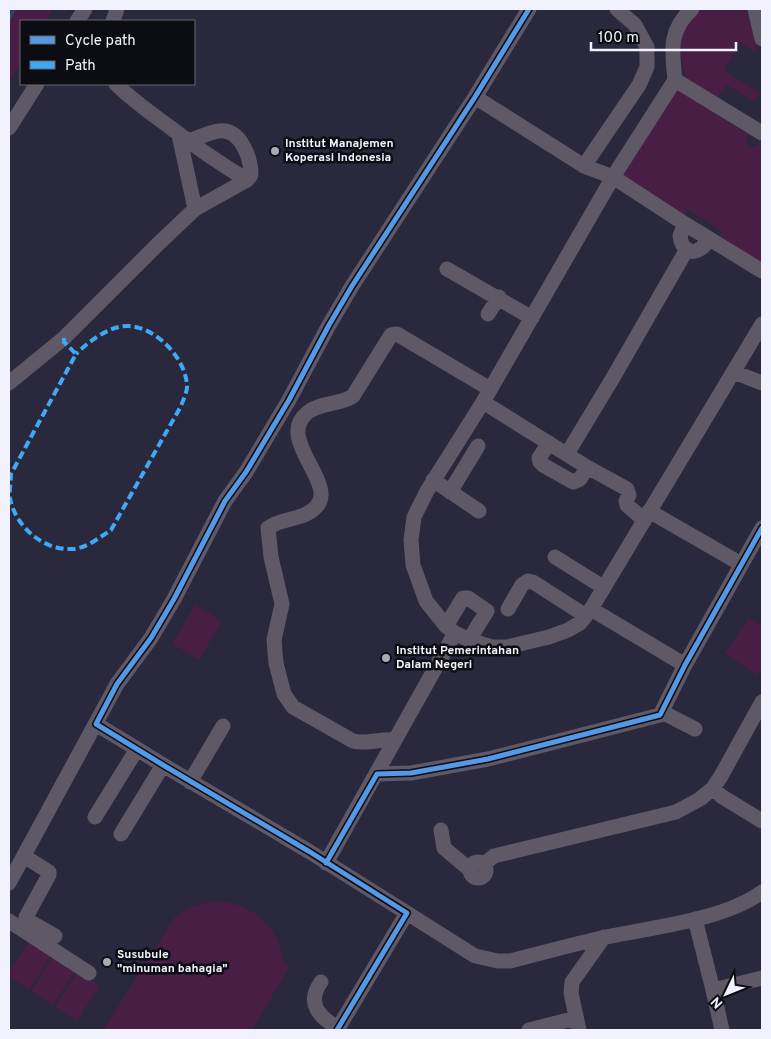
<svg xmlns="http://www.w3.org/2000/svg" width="771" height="1039" viewBox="0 0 771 1039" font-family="Overpass,sans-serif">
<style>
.built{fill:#29283d;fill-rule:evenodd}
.green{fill:#491e44}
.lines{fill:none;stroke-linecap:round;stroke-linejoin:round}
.stream{stroke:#1c506d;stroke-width:3}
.minor{stroke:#5f5866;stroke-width:15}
.quiet{stroke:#3fa9f5;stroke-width:4;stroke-dasharray:8 4;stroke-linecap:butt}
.cycleway-casing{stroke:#0c0c13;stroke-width:8}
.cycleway{stroke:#5399e6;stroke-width:5}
.poi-dot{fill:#aaaab5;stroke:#0c0c13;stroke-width:2}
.labels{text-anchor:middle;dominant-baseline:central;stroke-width:5;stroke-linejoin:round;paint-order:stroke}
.poi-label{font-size:12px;font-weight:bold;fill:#f1f2fd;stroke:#0c0c13;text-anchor:start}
</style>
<rect width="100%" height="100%" fill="#26252e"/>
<path class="built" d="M9,9H762V1030H9ZM21,21H194V84H21Z"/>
<path class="green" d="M9,9H53L46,21H21V61L9,82Z
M700,9H748L758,50L755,52L740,43L724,70L760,93L754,102L727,85L717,98L685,77L679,44L680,37L695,13Z
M677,89L749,135L746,140L748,142L747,144L752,148L754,146L756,147L760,142L762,143V264L718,238L722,231L687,210L683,216L624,177L625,172Z
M195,605L222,621L199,660L172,644Z
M749,618L762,627V666L757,675L725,653Z
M214,901C249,902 279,924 283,961L290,966L252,1030H103L174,918C187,908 198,904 214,901Z
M30,940L52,954L29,990L9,976V972Z
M54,955L76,970L53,1005L31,991Z
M78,971L100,986L77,1021L55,1007Z"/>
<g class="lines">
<path class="stream" d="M9,19L14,9"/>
<path class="minor" d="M692,9C668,31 672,51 675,80L762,133
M755,9L762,39
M77,21L85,9
M113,21L117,9
M675,80L613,177L685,224L762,271
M116,84C131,99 149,112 167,125C193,145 219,163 247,180L251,175C251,159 241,128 219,131C209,132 198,138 188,141
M475,97L584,166L613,177L483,402L427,491L414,517L411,540L413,565L426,601L446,626L455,633L469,640L492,647H507L549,637L568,630L580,623L591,609L762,324
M9,128L37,84
M179,135L195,209
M584,166L639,85L647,67V47L635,25L617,9
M685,224L680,236C683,257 700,255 709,239
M447,269L532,318
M488,314L499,297
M734,372L762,383
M9,383L64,338L157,245L195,209L247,180
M483,402L587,467L627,489L629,495L626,501L627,505L643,519
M549,443L539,458L540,462L543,465L573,482L580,479L587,467
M567,454L614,376L687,249
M433,480L479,511
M450,492L478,446
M649,511L741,564
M555,557L603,587
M508,609L522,585L528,581L533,582L586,616
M591,609L685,665
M446,626L463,598H468L487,611L469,640
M662,712L695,729
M96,724L163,765L310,852L407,913L337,1030
M395,740C381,738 366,745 353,741L293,707L284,694L276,663L274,640L282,604L271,557L268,528C282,517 303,521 316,507C339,484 275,439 307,413C320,402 340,405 353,396L391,335L397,334L490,389
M377,774L411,773L488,759L660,715L685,665L762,528
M190,782L223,726
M713,788L721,796L762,821
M95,817L137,749
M441,830L444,848L469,869
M121,834L163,765
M24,856L49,872V875L26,917L27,920L55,936
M470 870a8 8 0 1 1 16 0a8 8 0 1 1-16 0Z
M326,863L455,633
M484,864L494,856L676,812L700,799L713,788L721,776L762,702
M9,883L117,684L151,638L174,599L225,501L246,472L289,400L329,325L352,286L475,97L529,9
M407,913L475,956L498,961H510C542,953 574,944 606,937C653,927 724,920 762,892
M695,919L713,990L762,978
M9,921L89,973
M321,982C306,1003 319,1017 338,1028
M713,990L722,1030
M529,1030L576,1018
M579,1030L571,993L572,982L604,937"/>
<path class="quiet" d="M64,338V342L76,354L11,474C11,482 9,491 10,498C15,526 43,551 73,549C87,548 100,537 111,530L181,406C183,400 188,391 187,384C184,357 157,328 129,326C110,325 88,342 76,354"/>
<g class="cycleway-casing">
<path id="cycleway" d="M326,863L377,774L411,773L488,759L660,715L685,665L762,528
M337,1030L407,913L310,852L163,765L96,724L117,684L151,638L174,599L225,501L246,472L289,400L329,325L352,286L475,97L529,9"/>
</g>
<use href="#cycleway" class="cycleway"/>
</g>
<g class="poi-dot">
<circle cx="275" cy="151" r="5"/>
<circle cx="386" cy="658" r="5"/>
<circle cx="107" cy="962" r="5"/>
</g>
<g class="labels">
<g class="poi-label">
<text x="285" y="144">Institut Manajemen<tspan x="285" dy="14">Koperasi Indonesia</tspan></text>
<text x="396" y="651">Institut Pemerintahan<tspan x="396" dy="14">Dalam Negeri</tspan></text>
<text x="117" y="955">Susubule<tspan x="117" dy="14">"minuman bahagia"</tspan></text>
</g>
</g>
<rect width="771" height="1039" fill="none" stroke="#f1f2fd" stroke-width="20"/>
<rect x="20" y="20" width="175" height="65" fill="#0c0c13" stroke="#686871"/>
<rect x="30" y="36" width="25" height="8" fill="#5399e6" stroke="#686871"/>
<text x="65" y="45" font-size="15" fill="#f1f2fd">Cycle path</text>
<rect x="30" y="61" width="25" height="8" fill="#3fa9f5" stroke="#686871"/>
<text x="65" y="70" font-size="15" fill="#f1f2fd">Path</text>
<g transform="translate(726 994) rotate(227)" stroke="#0c0c13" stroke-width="4" paint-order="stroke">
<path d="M0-4L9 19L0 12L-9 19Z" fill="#f1f2fd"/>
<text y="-8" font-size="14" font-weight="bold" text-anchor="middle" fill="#f1f2fd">N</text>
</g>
<path d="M591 42v8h145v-8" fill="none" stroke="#f1f2fd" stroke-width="2.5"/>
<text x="598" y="42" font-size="15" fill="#f1f2fd" stroke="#0c0c13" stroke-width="4" paint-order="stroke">100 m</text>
</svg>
